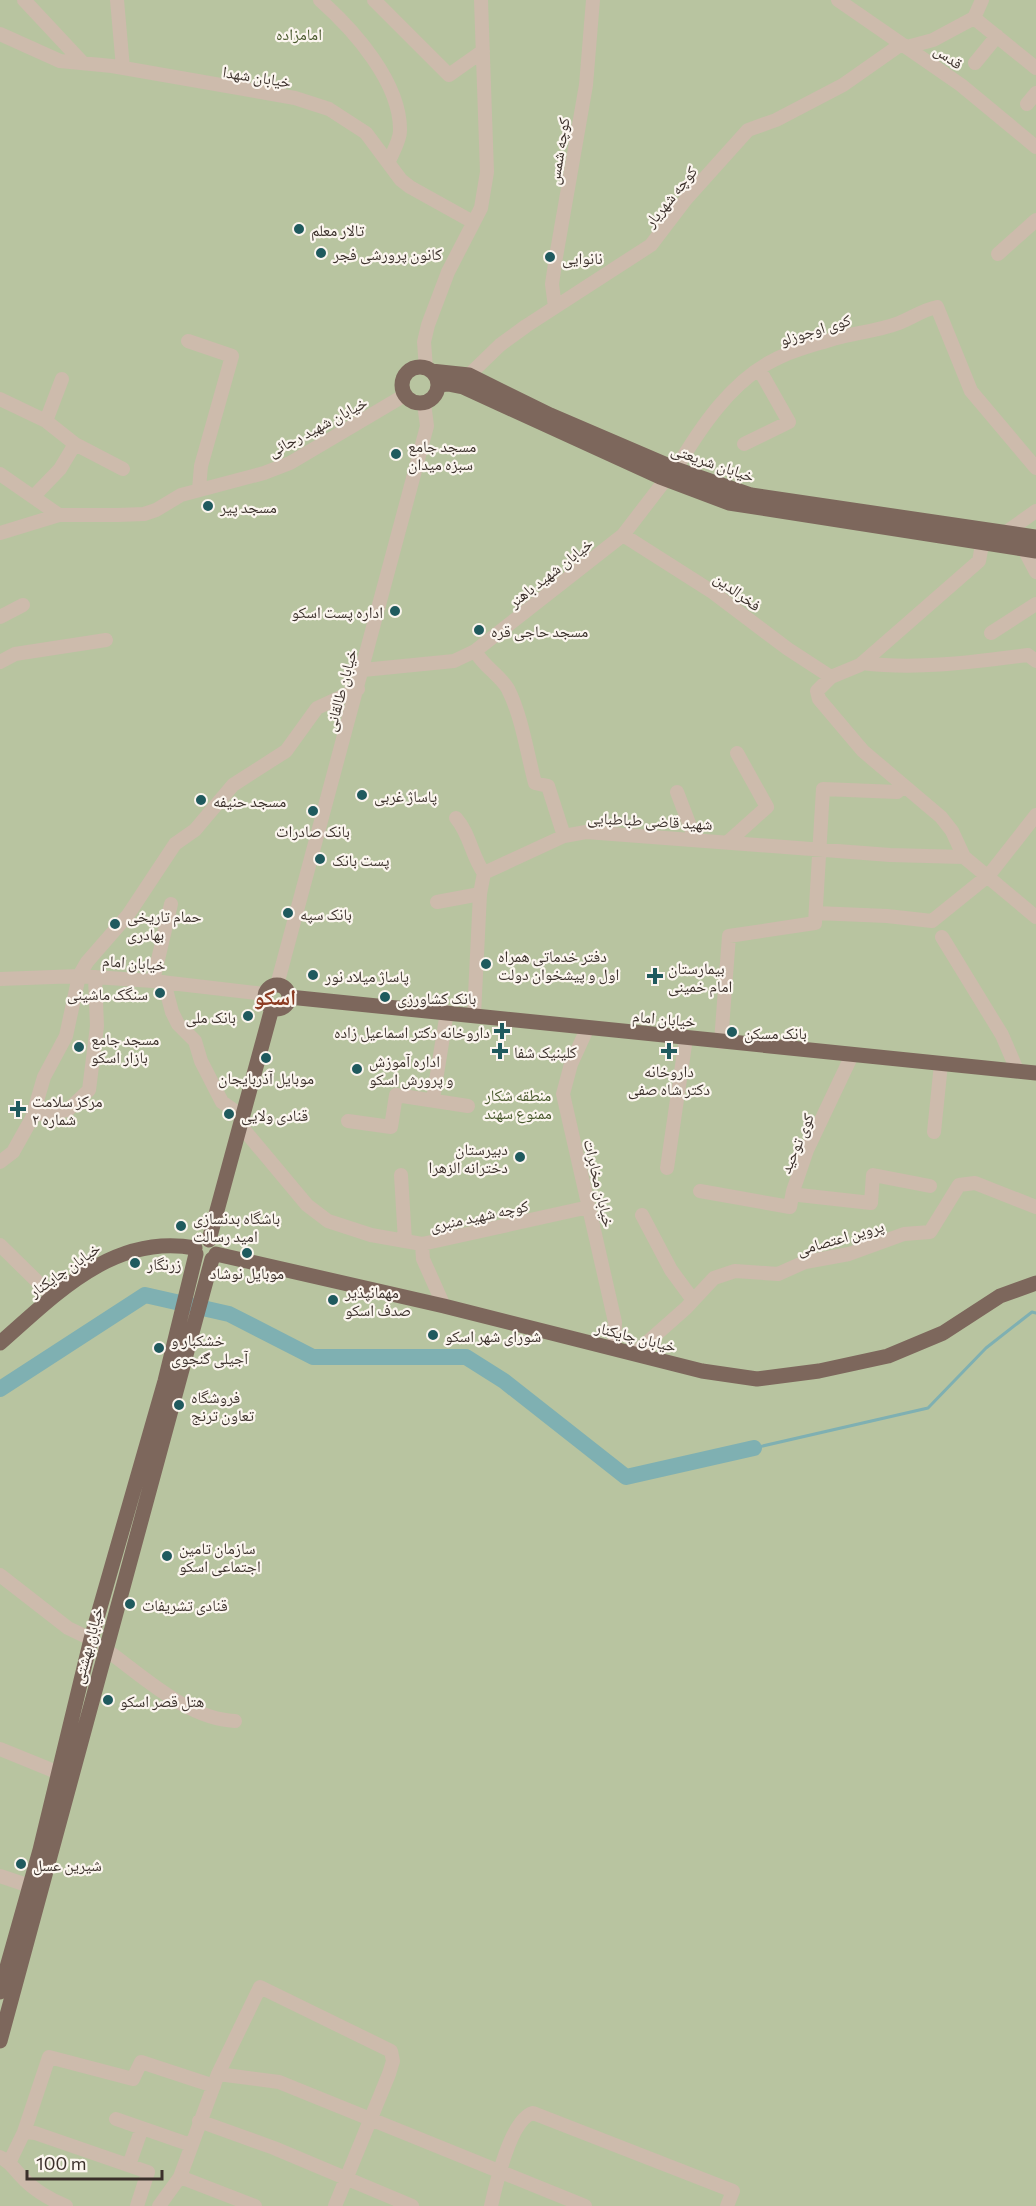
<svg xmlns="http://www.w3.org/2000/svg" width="1036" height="2206" viewBox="0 0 1036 2206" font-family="Commissioner,'Noto Naskh Arabic',sans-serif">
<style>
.green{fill:#b8c4a0}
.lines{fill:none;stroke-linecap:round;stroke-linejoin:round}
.stream{stroke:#7fb0b2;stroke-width:3}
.river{stroke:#7fb0b2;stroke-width:16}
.minor{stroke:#cdbbac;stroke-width:14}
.major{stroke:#7d675c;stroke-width:15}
.poi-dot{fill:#1f5a5e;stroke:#fbf5ee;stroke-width:2}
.labels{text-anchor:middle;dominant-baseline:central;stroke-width:4.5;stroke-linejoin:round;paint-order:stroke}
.park-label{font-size:16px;fill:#4a5a2e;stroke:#fbf5ee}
.street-label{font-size:16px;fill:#3b302b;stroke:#fbf5ee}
.poi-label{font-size:16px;fill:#3b302b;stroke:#fbf5ee;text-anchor:start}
.district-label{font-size:22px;font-weight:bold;fill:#8c3b22;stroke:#fbf5ee}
</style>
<rect width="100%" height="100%" fill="#f4ebe1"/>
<path class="green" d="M0,0H1036V2206H0Z"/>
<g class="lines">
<path class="stream" d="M754,1448L928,1408L986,1348L1032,1312L1036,1313"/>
<path class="river" d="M0,1389L145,1295L229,1314L313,1357H466L504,1381L626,1477L754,1448"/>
<path class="minor" d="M24,0L82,62
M117,0L123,68
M320,0C354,30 401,83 400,131C400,140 393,152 389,161
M374,0L449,75L483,51
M838,0L961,85L1036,147
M974,18L1036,68
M974,18L982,0
M0,34L60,61L112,66L295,98L329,109L366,133L401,180L410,187L473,222
M907,47L933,40L974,18
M975,63L997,36
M1027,104L1036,93
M998,254L1036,220
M555,307L552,284L556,257L586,85L593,0
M188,341L232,356L201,466L199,489
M426,368L424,342L428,325L448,272L481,208L487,172L481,0
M469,375L500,345L526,326L651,245L686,199L748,130L776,120L843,85L900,45
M0,399L46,421
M75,444L123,469
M744,444L789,422L759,369
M676,469C700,428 732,380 776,359C793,350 814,345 833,339C854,333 878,331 899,323C912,318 922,310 937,307L971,391L1036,468
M0,474L59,515
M34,496L60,469L75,444L46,421L62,379
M0,533L59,515H118L144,514L156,510L181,495L264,473L290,463L405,395
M1005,533L1036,511
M623,535L711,591L788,649L831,677
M982,545L979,561L860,665L831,677L817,691L819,699L863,751L941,817L952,831L964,857L1036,917
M1024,549L1036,572
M0,617L23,605
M991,633L1036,604
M475,651C483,666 500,675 508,689C522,717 527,753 535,783L548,786L564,836
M0,662L15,654L106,640
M862,663C917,670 973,662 1028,655L1036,661
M363,670L454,661L475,651L623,535L666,479
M677,792L695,839
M456,818C470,834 472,857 484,873
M729,841L767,807L737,753
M437,902L480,894
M816,913L887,916L932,921L989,875L1036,815
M942,937L1002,1035L1017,1070
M0,979L79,976L153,981L265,994
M153,981L171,904
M164,982L172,1012L178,1024L195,1041L201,1061L222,1102L242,1116
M277,985L427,426L424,403
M474,1015L480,894L484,873L564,836L586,832L890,855L964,857
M587,1029L571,1064L563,1094L615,1322L614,1349
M721,1042L729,936L815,923L823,789L897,792L903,787
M852,1055L807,1150L793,1191L799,1195L871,1203L873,1175L930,1186
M433,1099L447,1012
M33,1115L68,1110L89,1090L97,1026L95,977
M348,1121L391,1127L396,1095L468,1106
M240,1125L307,1205L328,1221L371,1235L422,1244L589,1207
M934,1132L941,1064
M0,1162L13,1152L32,1118L44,1077L66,1036L79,976L87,962L128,915L175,844L195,830L233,785L286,751L317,708L358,689
M667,1168L686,1038
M401,1175L405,1241
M700,1191L790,1207L793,1191
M642,1215L671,1270L693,1300
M422,1244L423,1259L444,1306
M0,1245L52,1296
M634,1354L686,1308L714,1278L735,1271L778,1274L805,1262L849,1254L904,1234L930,1232L959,1185L975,1183L1036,1207
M0,1575L68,1628L91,1639
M105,1649C143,1676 187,1719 235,1721
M0,1749L59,1773
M0,1876L30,1886
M218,2074L279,2082L585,2206
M116,2119L191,2145
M199,2121L274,2148L412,2206
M24,2132L49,2057L133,2079L141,2062L214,2086
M0,2157C11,2162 13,2168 21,2176C32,2189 51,2200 66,2206
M10,2161L24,2132L35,2133L148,2172L137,2206
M129,2165L142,2128
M180,2177L255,2206
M159,2206L180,2177L218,2074L260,1987L391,2051L393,2061L389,2074L335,2206
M491,2206C496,2184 511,2119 533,2113L733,2191L727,2206"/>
<path class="major" d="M402 385a18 18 0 1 1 36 0a18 18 0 1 1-36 0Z
M431,371L469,375L550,415L676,469L751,495L1036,537
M438,385L448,384L463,387L660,477L729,503L1036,551
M265 997a12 12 0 1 1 24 0a12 12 0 1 1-24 0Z
M289,997L1036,1073
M209,1240L272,1008
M216,1254L444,1306L702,1371L757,1379L819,1371L888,1356L943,1333L1000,1296L1036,1283
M0,1343C56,1294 113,1233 195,1248
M0,1992L40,1850L91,1639L165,1381L196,1254
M0,2041L212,1259"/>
</g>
<g class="poi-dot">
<circle cx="299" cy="229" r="6"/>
<circle cx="321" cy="253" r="6"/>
<circle cx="550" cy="257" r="6"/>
<circle cx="396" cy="454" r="6"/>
<circle cx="208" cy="506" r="6"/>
<circle cx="395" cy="611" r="6"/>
<circle cx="479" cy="630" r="6"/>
<circle cx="362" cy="795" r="6"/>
<circle cx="201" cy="800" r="6"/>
<circle cx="313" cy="811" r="6"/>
<circle cx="320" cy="859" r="6"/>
<circle cx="288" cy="913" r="6"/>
<circle cx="115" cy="924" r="6"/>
<circle cx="486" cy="964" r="6"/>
<circle cx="313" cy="975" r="6"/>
<path d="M652 967h6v6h6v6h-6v6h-6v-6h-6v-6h6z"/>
<circle cx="160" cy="993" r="6"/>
<circle cx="385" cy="997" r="6"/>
<circle cx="248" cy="1016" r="6"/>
<path d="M499 1022h6v6h6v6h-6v6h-6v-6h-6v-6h6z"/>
<circle cx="732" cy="1032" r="6"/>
<circle cx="79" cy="1047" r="6"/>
<path d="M497 1042h6v6h6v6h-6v6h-6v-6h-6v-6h6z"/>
<path d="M666 1042h6v6h6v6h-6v6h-6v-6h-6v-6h6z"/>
<circle cx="266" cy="1058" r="6"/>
<circle cx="357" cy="1069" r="6"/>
<path d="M15 1100h6v6h6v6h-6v6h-6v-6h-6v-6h6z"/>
<circle cx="229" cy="1114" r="6"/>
<circle cx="520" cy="1157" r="6"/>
<circle cx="181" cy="1226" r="6"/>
<circle cx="247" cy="1253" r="6"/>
<circle cx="135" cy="1263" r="6"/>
<circle cx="333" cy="1300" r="6"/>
<circle cx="433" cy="1335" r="6"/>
<circle cx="159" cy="1348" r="6"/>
<circle cx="179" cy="1405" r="6"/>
<circle cx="167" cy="1556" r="6"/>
<circle cx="130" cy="1604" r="6"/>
<circle cx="108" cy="1700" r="6"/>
<circle cx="21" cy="1864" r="6"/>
</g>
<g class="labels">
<g class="park-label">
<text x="299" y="33">امامزاده</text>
<text x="518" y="1094">منطقه شکار<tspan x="518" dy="18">ممنوع سهند</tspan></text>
</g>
<g class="street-label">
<text transform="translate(949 56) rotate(35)">قدس</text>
<text transform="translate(257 76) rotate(9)">خیابان شهدا</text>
<text transform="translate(558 151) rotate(-81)">کوچه شمس</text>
<text transform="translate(670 196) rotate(-51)">کوچه شهریار</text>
<text transform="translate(815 329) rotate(-17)">کوی اوجوزلو</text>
<text transform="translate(317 426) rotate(-28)">خیابان شهید رجائی</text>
<text transform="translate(713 462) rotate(19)">خیابان شریعتی</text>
<text transform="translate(550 572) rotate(-38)">خیابان شهید باهنر</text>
<text transform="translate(738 591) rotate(36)">فخرالدین</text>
<text transform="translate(340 690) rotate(-75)">خیابان طالقانی</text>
<text transform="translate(650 820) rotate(3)">شهید قاضی طباطبایی</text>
<text transform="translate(134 962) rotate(4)">خیابان امام</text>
<text transform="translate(664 1018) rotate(5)">خیابان امام</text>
<text transform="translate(796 1143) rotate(-67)">کوی توحید</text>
<text transform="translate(600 1183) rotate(77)">خیابان مخابرات</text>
<text transform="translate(479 1215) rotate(-12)">کوچه شهید منبری</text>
<text transform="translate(840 1237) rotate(-16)">پروین اعتصامی</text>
<text transform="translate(64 1269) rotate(-35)">خیابان چایکنار</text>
<text transform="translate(636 1336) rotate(14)">خیابان چایکنار</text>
<text transform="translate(87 1645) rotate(-75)">خیابان بهشتی</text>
</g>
<g class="poi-label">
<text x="311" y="229">تالار معلم</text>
<text x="333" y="253">کانون پرورشی فجر</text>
<text x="562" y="257">نانوایی</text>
<text x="408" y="445">مسجد جامع<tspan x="408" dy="18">سبزه میدان</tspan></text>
<text x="220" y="506">مسجد پیر</text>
<text x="383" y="611" text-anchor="end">اداره پست اسکو</text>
<text x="491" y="630">مسجد حاجی قره</text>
<text x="374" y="795">پاساژ غربی</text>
<text x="213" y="800">مسجد حنیفه</text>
<text x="313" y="830" text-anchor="middle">بانک صادرات</text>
<text x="332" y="859">پست بانک</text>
<text x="300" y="913">بانک سپه</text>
<text x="127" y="915">حمام تاریخی<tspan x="127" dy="18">بهادری</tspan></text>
<text x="498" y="955">دفتر خدماتی همراه<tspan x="498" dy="18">اول و پیشخوان دولت</tspan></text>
<text x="668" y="967">بیمارستان<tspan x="668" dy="18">امام خمینی</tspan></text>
<text x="325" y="975">پاساژ میلاد نور</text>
<text x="148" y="993" text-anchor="end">سنگک ماشینی</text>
<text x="397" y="997">بانک کشاورزی</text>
<text x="236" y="1016" text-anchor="end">بانک ملی</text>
<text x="490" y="1031" text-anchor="end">داروخانه دکتر اسماعیل زاده</text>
<text x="744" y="1032">بانک مسکن</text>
<text x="91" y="1038">مسجد جامع<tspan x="91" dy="18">بازار اسکو</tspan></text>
<text x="514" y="1051">کلینیک شفا</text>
<text x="369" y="1060">اداره آموزش<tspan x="369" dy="18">و پرورش اسکو</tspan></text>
<text x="669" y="1070" text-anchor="middle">داروخانه<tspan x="669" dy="18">دکتر شاه صفی</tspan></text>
<text x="266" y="1077" text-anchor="middle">موبایل آذربایجان</text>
<text x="32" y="1100">مرکز سلامت<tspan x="32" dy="18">شماره ۲</tspan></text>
<text x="241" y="1114">قنادی ولایی</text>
<text x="508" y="1148" text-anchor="end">دبیرستان<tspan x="508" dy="18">دخترانه الزهرا</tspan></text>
<text x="193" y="1217">باشگاه بدنسازی<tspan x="193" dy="18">امید رسالت</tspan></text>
<text x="147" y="1263">زرنگار</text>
<text x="247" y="1272" text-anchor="middle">موبایل نوشاد</text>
<text x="345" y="1291">مهمانپذیر<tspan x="345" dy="18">صدف اسکو</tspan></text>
<text x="445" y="1335">شورای شهر اسکو</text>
<text x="171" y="1339">خشکبار و<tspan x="171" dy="18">آجیلی گنجوی</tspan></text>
<text x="191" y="1396">فروشگاه<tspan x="191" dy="18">تعاون ترنج</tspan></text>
<text x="179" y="1547">سازمان تامین<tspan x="179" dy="18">اجتماعی اسکو</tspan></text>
<text x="142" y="1604">قنادی تشریفات</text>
<text x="120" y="1700">هتل قصر اسکو</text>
<text x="33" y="1864">شیرین عسل</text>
</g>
<g class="district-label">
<text x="275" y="996">اسکو</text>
</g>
</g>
<path d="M27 2170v9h135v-9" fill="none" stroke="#3b302b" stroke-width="3"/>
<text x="36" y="2170" font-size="18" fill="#3b302b" stroke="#fbf5ee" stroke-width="4.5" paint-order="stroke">100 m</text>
</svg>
